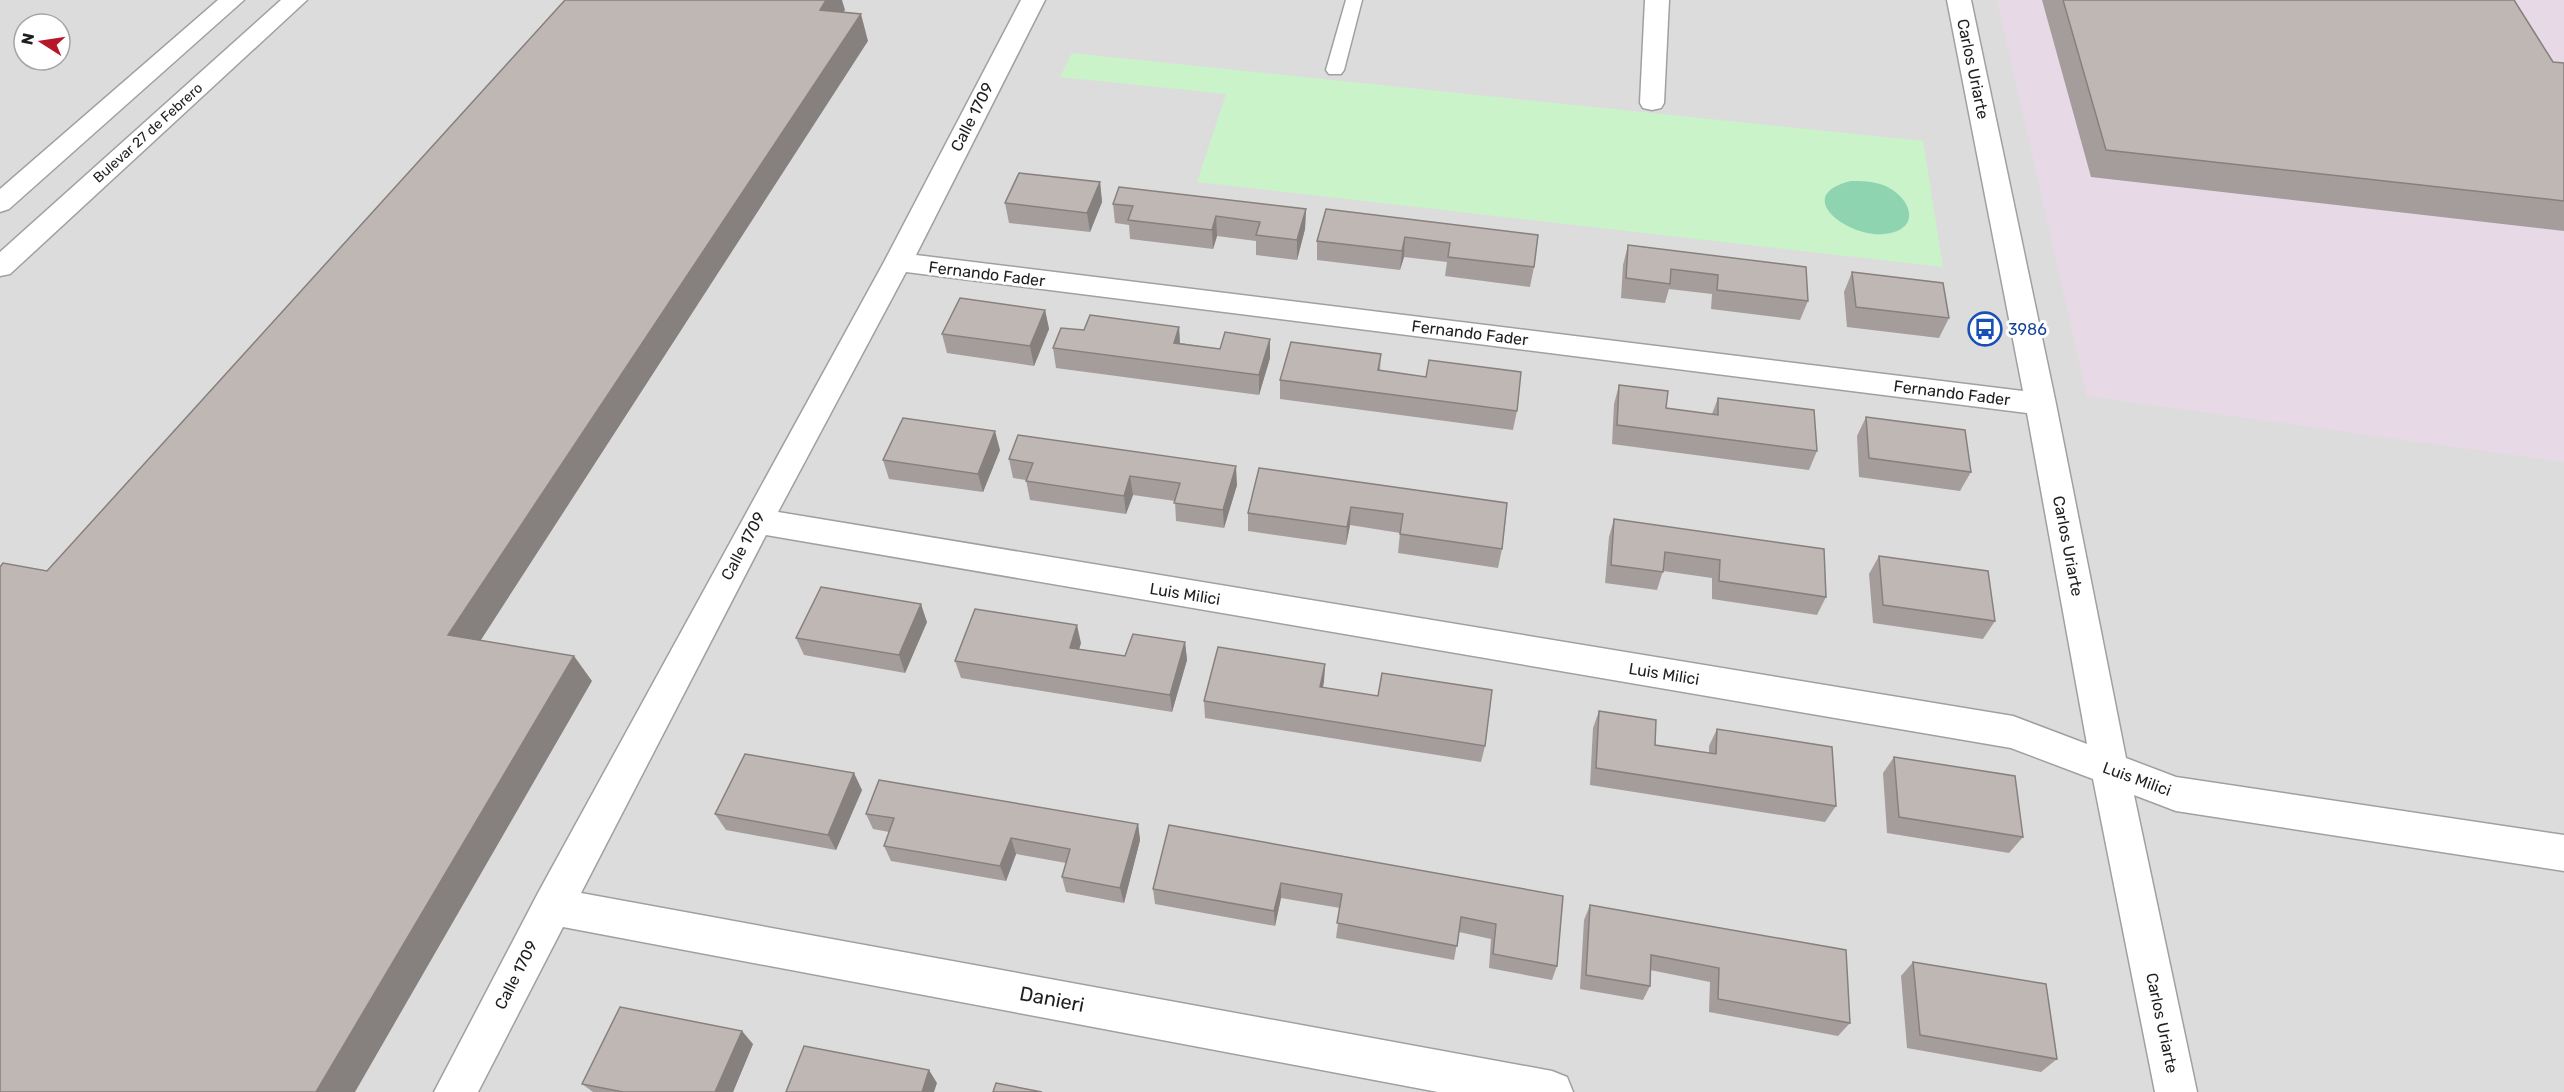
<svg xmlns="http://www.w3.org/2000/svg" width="2564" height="1092" viewBox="0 0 2564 1092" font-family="Rubik,sans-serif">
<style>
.residential{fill:#dddcdc;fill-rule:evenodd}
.industrial{fill:#e7d9e6}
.park{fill:#caf3c9}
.pitch{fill:#8ed4b1}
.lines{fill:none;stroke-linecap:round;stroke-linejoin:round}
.service-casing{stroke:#a0a0a0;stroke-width:3}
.minor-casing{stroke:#a0a0a0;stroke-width:3}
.tertiary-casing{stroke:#a0a0a0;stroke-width:3}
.service{fill:#fff;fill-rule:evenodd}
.minor{fill:#fff;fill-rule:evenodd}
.tertiary{fill:#fff;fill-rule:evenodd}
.wall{fill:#a49d9b}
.shaded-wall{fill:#86807e}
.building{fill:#bfb7b4;stroke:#86807e;stroke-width:1.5}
.labels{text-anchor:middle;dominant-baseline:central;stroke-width:6;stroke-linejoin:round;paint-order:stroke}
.far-street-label{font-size:14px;fill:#1f1f1f;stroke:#fff}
.street-label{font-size:16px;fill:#1f1f1f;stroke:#fff}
.transit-label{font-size:16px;fill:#164399;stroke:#fff;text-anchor:start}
.near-street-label{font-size:20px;fill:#1f1f1f;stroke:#fff}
</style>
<rect width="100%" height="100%" fill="#efebe7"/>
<path class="residential" d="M0,0H2564V1092H0ZM24,24H60V60H24Z"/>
<path class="industrial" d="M1997,0H2564V462L2087,396Z"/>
<path class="park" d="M1072,53L1923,141L1943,267L1197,182L1226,94L1060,77Z"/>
<path class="pitch" d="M1851,181C1862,181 1872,181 1883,185C1911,196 1924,230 1884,234C1848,238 1791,195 1851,181Z"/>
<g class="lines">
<g class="service-casing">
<path id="service" d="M1346,0H1362L1344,70L1341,74H1329L1326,70Z"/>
</g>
<g class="minor-casing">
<path id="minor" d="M1021,0H1045L916,255L2023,391L1947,0H1971L2056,404L2126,758L2176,777L2564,835V871L2176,811L2134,795L2197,1092H2155L2093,779L2011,748L766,535L581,893L1552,1071L1567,1077L1573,1092H1438L563,927L478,1092H434L538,893L884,262ZM906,272L2027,413L2087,744L2013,716L778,512Z
M1645,0H1669L1664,103L1661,108L1652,110L1643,108L1640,103Z"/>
</g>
<g class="tertiary-casing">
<path id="tertiary" d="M218,0H244L9,209L0,212V189Z
M281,0H307L10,274L0,276V252Z"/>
</g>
<use href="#service" class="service"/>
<use href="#minor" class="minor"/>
<use href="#tertiary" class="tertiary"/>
</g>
<path class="wall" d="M2042,0H2514L2553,62L2564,63V231L2091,177Z
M1100,182L1102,202L1090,232L1009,223L1005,203Z
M1113,204L1306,209L1305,229L1297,260L1256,255V241L1217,236L1213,249L1130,239L1129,225L1115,223Z
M1326,209L1538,235L1534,267L1530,287L1445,276L1447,262L1404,257L1400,270L1317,260V241Z
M1628,245L1808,301L1800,320L1711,309L1712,294L1669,289L1665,303L1621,298L1623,265Z
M1852,272L1949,318L1939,338L1847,327L1844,292Z
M1045,310L1049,329L1034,366L947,353L942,334Z
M1179,327L1180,343L1220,349L1270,339V358L1259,395L1056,368L1053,348L1084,330Z
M1381,354L1380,371L1517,411L1513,430L1280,399V380Z
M1619,385L1666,408L1712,414L1718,398L1817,451L1809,470L1612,444L1614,404Z
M1866,417L1971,472L1960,491L1859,477L1857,436Z
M1000,450L983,492L889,479L883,460Z
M1009,459L1237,485L1224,528L1176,521L1175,501L1133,495L1126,514L1030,500L1026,480L1013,478Z
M1259,468L1507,503L1502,549L1498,568L1398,553L1400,533L1350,525L1346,545L1248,531V513Z
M1614,519L1826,597L1817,615L1712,599V578L1663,571L1657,590L1605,583L1609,537Z
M1879,556L1995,621L1983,639L1873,623L1869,574Z
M927,622L905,673L804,655L796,638Z
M1185,642L1187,660L1172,712L961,678L955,661L1081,643L1079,649L1125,656Z
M1325,664L1324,681L1323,688L1485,746L1481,762L1205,718L1204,701Z
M1599,711L1655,745L1709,753V746L1717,729L1836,806L1825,822L1590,785L1593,728Z
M1894,757L2023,837L2009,853L1887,833L1883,773Z
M862,790L836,850L726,830L715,814Z
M866,814L1138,824L1140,840L1124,903L1066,892L1062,877L1066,863L1016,854L1006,881L891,861L884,846L889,832L873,829Z
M1169,825L1563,896L1557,966L1552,980L1489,968L1491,939L1459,932L1454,960L1336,938L1340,908L1281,898L1275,926L1155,904L1153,889Z
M1590,905L1850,1023L1838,1036L1709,1012L1710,982L1650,970V986L1643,1000L1580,989L1584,920Z
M1913,962L2057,1059L2041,1072L1907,1048L1901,976Z
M753,1044L733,1092H593L582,1084Z"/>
<path class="shaded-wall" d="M826,0H842L845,10L827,37L820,10Z
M861,14L868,41L468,660L448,635Z
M1100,182L1102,202L1090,232L1087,213Z
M1306,209L1305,229L1297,260V240Z
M1216,216L1217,236L1213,249L1212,230Z
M1405,237L1404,257L1400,270L1402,251Z
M1045,310L1049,329L1034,366L1030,346Z
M1179,327L1180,346L1174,343Z
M1270,339V358L1259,395V375Z
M995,431L1000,450L983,492L978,474Z
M1236,466L1237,485L1224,528L1223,510Z
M1130,476L1133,495L1126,514L1124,496Z
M1351,507L1350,525L1346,545L1347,527Z
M921,604L927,622L905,673L899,655Z
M1077,625L1081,643L1074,665L1070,648Z
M1185,642L1187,660L1172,712L1170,695Z
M574,656L592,681L355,1092H316Z
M1325,664L1324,681L1319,704L1320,687Z
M854,773L862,790L836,850L828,835Z
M1138,824L1140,840L1124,903L1120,888Z
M1011,838L1016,854L1006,881L1000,866Z
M1281,883V898L1275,926L1274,911Z
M742,1031L753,1044L733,1092H715Z
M929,1070L937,1083L934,1092H922Z"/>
<path class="building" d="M565,0H826L820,10L861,14L448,635L574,656L316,1092H0V567L3,563L47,571Z
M2063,0H2514L2553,62L2564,63V201L2106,150Z
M1019,173L1100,182L1087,213L1005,203Z
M1119,187L1306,209L1297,240L1256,235L1260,222L1216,216L1212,230L1128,220L1133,206L1113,204Z
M1326,209L1538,235L1534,267L1448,257L1450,243L1405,237L1402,251L1317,241Z
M1628,245L1806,267L1808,301L1717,290L1718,275L1671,269L1670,284L1626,278Z
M1852,272L1943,283L1949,318L1856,307Z
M960,298L1045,310L1030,346L942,334Z
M1090,315L1179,327L1174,343L1220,349L1225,332L1270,339L1259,375L1053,348L1061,328L1084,330Z
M1291,342L1381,354L1378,370L1426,377L1429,360L1521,372L1517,411L1280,380Z
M1619,385L1668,391L1666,408L1718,415V398L1814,410L1817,451L1617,425Z
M1866,417L1965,430L1971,472L1869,458Z
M903,418L995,431L978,474L883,460Z
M1018,435L1236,466L1223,510L1174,503L1180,483L1130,476L1124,496L1026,481L1033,463L1009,459Z
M1259,468L1507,503L1502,549L1400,534L1403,514L1351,507L1347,527L1248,513Z
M1614,519L1824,549L1826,597L1719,581L1720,560L1665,552L1663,572L1611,565Z
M1879,556L1988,571L1995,621L1883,605Z
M821,587L921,604L899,655L796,638Z
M975,609L1077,625L1070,648L1125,656L1133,634L1185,642L1170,695L955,661Z
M1218,647L1325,664L1320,687L1378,696L1382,673L1492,690L1485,746L1204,701Z
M1599,711L1656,720L1655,745L1716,754L1717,729L1832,747L1836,806L1596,768Z
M745,754L854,773L828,835L715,814Z
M1894,757L2015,776L2023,837L1899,817Z
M879,780L1138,824L1120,888L1062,877L1070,849L1011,838L1000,866L884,846L894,818L866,814Z
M1169,825L1563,896L1557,966L1493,954L1496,924L1461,917L1457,946L1337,923L1342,894L1281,883L1274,911L1153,889Z
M1590,905L1846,950L1850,1023L1718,999L1719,968L1651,955L1650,986L1586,975Z
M1913,962L2046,984L2057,1059L1920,1035Z
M620,1007L742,1031L715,1092H623L582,1084Z
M804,1046L929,1070L922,1092H786Z
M996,1083L1042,1092H993Z"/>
<defs>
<g id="bus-ring" transform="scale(1.725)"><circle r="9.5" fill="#fff" stroke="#1a4fb4" stroke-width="1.5"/><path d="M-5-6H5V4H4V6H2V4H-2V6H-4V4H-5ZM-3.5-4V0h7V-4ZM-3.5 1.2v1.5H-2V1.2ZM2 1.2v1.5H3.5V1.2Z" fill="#1a4fb4"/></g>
</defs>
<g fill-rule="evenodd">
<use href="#bus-ring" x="1985" y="329"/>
</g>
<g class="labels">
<g class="far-street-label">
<text transform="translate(148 133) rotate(-42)">Bulevar 27 de Febrero</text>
</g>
<g class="street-label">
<text transform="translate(1973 69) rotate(78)">Carlos Uriarte</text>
<text transform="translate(972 117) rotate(-63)">Calle 1709</text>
<text transform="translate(987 274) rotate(7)">Fernando Fader</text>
<text transform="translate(1470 333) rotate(7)">Fernando Fader</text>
<text transform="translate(1952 393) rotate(7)">Fernando Fader</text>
<text transform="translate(743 546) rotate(-62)">Calle 1709</text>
<text transform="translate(2068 546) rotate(79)">Carlos Uriarte</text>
<text transform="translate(1185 594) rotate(9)">Luis Milici</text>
<text transform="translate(1664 674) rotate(9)">Luis Milici</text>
<text transform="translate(2137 779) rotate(20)">Luis Milici</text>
<text transform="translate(516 975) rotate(-63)">Calle 1709</text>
<text transform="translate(2162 1023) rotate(78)">Carlos Uriarte</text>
</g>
<g class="transit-label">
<text x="2008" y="329">3986</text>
</g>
<g class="near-street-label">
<text transform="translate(1052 999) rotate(11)">Danieri</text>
</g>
</g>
<g transform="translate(42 42) rotate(282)"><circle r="28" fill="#ffffff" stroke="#a5a5a5" stroke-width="1.5"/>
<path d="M0-4.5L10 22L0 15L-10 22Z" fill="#b71829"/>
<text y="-9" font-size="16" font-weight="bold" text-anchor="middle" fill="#1f1f1f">N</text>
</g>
</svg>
